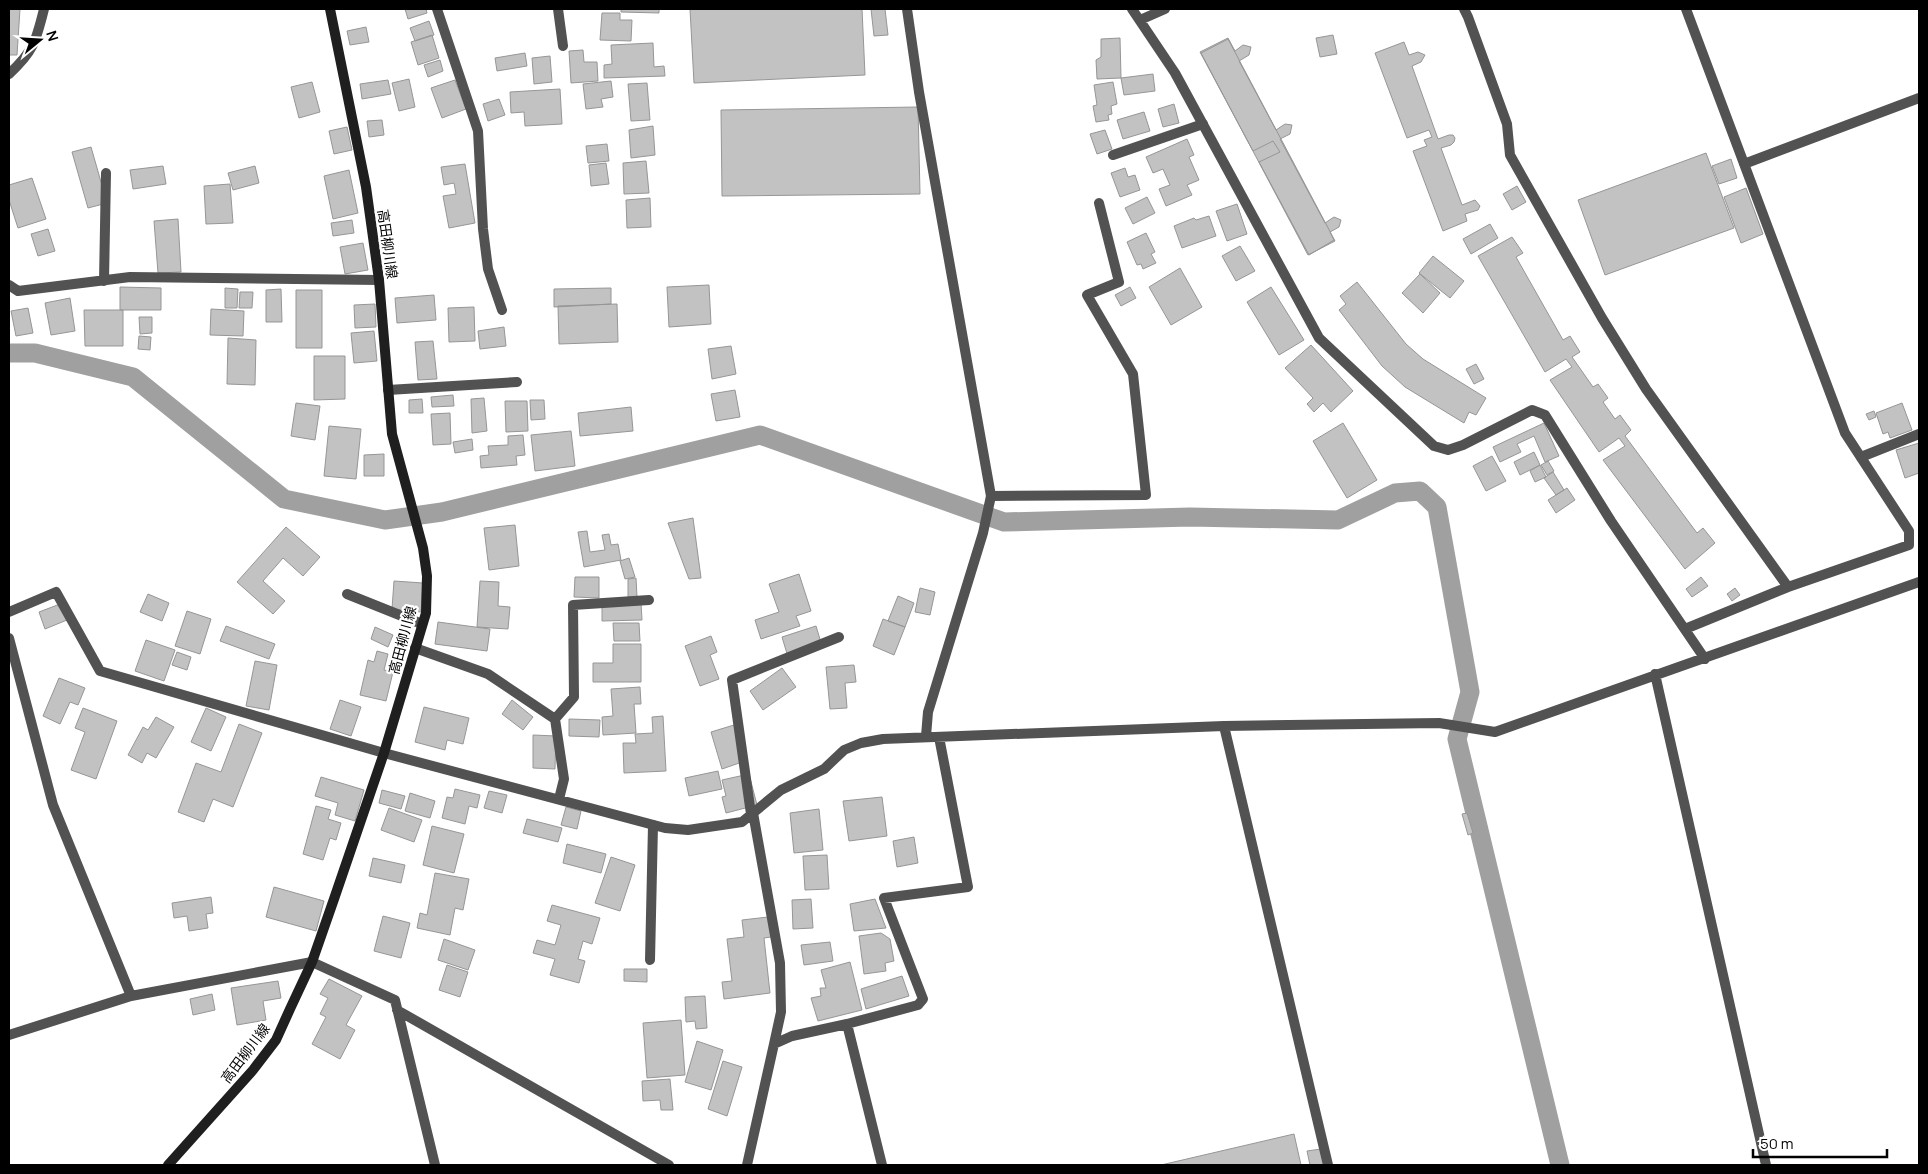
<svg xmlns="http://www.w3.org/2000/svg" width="1928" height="1174" viewBox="0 0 1928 1174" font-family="Manrope,'Noto Sans JP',sans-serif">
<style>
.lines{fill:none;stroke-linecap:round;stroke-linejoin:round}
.canal{stroke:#a0a0a0;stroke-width:19}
.building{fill:#c2c2c2;stroke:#969696}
.service{stroke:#525252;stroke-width:10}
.minor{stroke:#525252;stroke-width:10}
.secondary{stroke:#1f1f1f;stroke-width:10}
.labels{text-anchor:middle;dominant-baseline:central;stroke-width:4.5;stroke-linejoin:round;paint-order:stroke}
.street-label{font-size:14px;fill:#000;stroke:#fff}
</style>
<rect width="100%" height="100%" fill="#fff"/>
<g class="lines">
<path class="canal" d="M9,353H35L133,377L284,499L385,520L442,512L760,435L1004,522L1190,517L1338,520L1395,493L1420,491L1437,507L1470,692L1457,739L1560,1165"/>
</g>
<path class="building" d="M9,9H20L17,55H9Z
M405,9H426L427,13L408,19Z
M621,9H659V13L621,12Z
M690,9H862L865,75L694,83Z
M871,9H885L888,35L874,36Z
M602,13H620V20H632L631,41L600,40Z
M429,21L434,35L415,41L410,28Z
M366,27L369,42L350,45L347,31Z
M432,35L439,58L418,65L411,42Z
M1333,35L1337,54L1320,57L1316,38Z
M1120,38L1121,78L1097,79L1096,60L1101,57V39Z
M1228,38L1235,51L1243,45L1251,47L1249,55L1239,61L1276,130L1285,124L1292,125L1290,134L1280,139L1325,223L1334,217L1341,220L1339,227L1330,232L1334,240L1309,255L1259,162L1280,152L1273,141L1253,151L1200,52Z
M1228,39L1335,241L1308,255L1201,53Z
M1404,42L1409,55L1418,52L1425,55L1421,62L1412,66L1438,139L1449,135H1453L1455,138L1454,142L1451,145L1441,148L1462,205L1475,200L1480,206L1478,210L1465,214L1467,221L1443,231L1413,151L1427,146L1424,140L1432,137L1429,130L1407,138L1375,53Z
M653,43L654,67L664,66L665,76L604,78V65L612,64L611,45Z
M583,50L584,62H597L598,81L571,83L569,51Z
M525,53L527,66L497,71L495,58Z
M550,56L552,82L534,84L532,58Z
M440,60L443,71L428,77L424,65Z
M1153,74L1155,91L1124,95L1121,78Z
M409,79L415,107L399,111L392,83Z
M388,80L391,94L362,99L360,84Z
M455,80L466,109L442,118L431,88Z
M611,81L613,97L601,99L603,107L586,109L583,84Z
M312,82L320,112L299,118L291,87Z
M1113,82L1117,104L1111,106L1112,114L1108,115L1109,120L1096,122L1093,106L1097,105L1094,85Z
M647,83L650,120L631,121L628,84Z
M560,89L562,124L525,126L524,112L511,113L510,92Z
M499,99L505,115L488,121L483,104Z
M1174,104L1179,123L1163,127L1158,109Z
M918,107L920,194L722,196L721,110Z
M1144,112L1150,131L1123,139L1117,120Z
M382,120L384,135L369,137L367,121Z
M653,126L655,155L631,158L629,130Z
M347,127L352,150L334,154L329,131Z
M1105,130L1112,149L1097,154L1090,134Z
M1187,139L1194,155L1189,157L1199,180L1187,185L1192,195L1166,206L1159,189L1170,185L1163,169L1153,173L1146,157Z
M607,144L609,161L588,163L586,146Z
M91,147L107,203L88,208L72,152Z
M1706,153L1734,228L1605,275L1578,200Z
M1731,159L1737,178L1719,184L1712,166Z
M646,161L649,193L624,194L623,163Z
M606,163L609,184L591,186L589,165Z
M465,164L475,223L449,228L443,196L456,194L454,183L444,185L441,167Z
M163,166L166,184L133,189L130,170Z
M255,166L259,183L233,190L228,173Z
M1125,168L1128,177L1135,175L1140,190L1120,197L1111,173Z
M349,170L358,213L333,219L324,176Z
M32,178L46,219L18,228L9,200V185Z
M230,184L233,223L206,224L204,186Z
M1517,186L1526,202L1512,210L1503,194Z
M1746,188L1763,234L1741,243L1724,197Z
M1147,197L1155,213L1133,224L1125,208Z
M650,198L651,227L627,228L626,200Z
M1237,204L1247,234L1227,241L1216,211Z
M1209,216L1216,236L1182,248L1174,226L1194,218L1196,220Z
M178,219L181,272L158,273L154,221Z
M352,220L354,233L333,236L331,223Z
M1490,224L1498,238L1471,254L1463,239Z
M48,229L55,251L38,256L31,234Z
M1146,233L1155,252L1151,254L1156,263L1143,269L1141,264L1137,265L1127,242Z
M1512,237L1523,253L1516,257L1563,340L1570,336L1580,352L1572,357L1593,387L1598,384L1608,398L1603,402L1615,419L1620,415L1631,430L1625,436L1697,533L1703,528L1715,543L1685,569L1603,460L1625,446L1619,438L1599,452L1550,380L1572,367L1566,359L1545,372L1478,256Z
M363,243L368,270L345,274L340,247Z
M1240,246L1255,271L1236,281L1222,256Z
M1433,256L1464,281L1450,298L1419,273Z
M1180,268L1202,307L1171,325L1149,287Z
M1420,274L1440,293L1423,313L1402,293Z
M1357,282L1406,344L1423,359L1486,398L1476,415L1469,412L1464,423L1405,387L1382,366L1339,310L1346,304L1340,296Z
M709,285L711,324L669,327L667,287Z
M120,287L161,288V310H120Z
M1130,287L1136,298L1121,306L1115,295Z
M1271,287L1304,340L1279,355L1247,302Z
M225,288L238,289L237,308H225Z
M611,288V304L554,307V289Z
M281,289L282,322H266V290Z
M296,290H322V348H296Z
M240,292H253L252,308H239Z
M434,295L436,320L397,323L395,298Z
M70,298L75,331L51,335L45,303Z
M375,304L376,327L355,328L354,305Z
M617,304L618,342L559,344L558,306Z
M474,307L475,341L449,342L448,308Z
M28,308L33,333L16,336L11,311Z
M211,309L244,311L243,336L210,335Z
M84,310H123V346H85Z
M139,317H152V333L140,334Z
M504,327L506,346L480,349L478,331Z
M374,331L377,361L354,363L351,333Z
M139,336L151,337L150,350L138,349Z
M228,338L256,340L255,385L227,384Z
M433,341L437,379L418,380L415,342Z
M1311,345L1353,391L1331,412L1323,403L1314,412L1307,404L1313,398L1285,368Z
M731,346L736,374L712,379L708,349Z
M314,356H345V399L314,400Z
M1476,364L1484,379L1474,384L1466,369Z
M735,390L740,417L716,421L711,394Z
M453,395L454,406L432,407L431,397Z
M484,398L487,431L472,433L471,399Z
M422,399L423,413H409V400Z
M530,400H544L545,419L531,420Z
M505,401H527L528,431L506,432Z
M296,403L320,406L315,440L291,436Z
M1902,403L1912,430L1890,438L1888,432L1883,434L1876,413Z
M631,407L633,431L580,436L578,413Z
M1874,411L1876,417L1869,420L1866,414Z
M450,413L451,444L433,445L431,414Z
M1343,423L1377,480L1347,498L1313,441Z
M1544,423L1559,456L1545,462L1534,436L1517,444L1521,452L1500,462L1493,447Z
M329,426L361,429L356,479L324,476Z
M571,431L575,466L535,471L531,435Z
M523,435L525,455L516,456L517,465L481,468L480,456L489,455L488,446L508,445V436Z
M472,439L473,450L455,453L453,442Z
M1919,443V473L1905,478L1896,450Z
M1534,452L1540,465L1520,475L1514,462Z
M384,454V476H364V455Z
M1492,456L1506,481L1486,491L1473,466Z
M1548,461L1554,471L1547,475L1541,465Z
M1540,465L1546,477L1535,482L1530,471Z
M1553,472L1564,490L1556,495L1544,478Z
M1567,488L1575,500L1556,513L1548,500Z
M693,518L701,578L689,579L668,523Z
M515,525L519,566L489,570L484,528Z
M286,527L320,557L303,576L283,558L263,581L285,601L273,614L237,582Z
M587,531L590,552L605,550L602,535L609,534L611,545L618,544L621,560L584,567L578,532Z
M629,558L635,577L625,579L620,561Z
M799,574L811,611L796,616L800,626L761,639L755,620L779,612L769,584Z
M575,577H599V598L574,597Z
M1701,577L1708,586L1692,597L1686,589Z
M636,578L637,597H628V579Z
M394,581L423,583L421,612L392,609Z
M480,581L499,582L498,606L510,607L508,629L477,627Z
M920,588L935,592L930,615L915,612Z
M1735,588L1740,595L1732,601L1727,594Z
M148,594L169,603L162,621L140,612Z
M898,596L914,603L905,627L888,621Z
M602,603H641L642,620L602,621Z
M60,604L67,620L45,629L39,612Z
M187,611L211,619L200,654L175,646Z
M883,619L905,627L894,655L873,646Z
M438,622L490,629L487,651L435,644Z
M613,623H639L640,641H614Z
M226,626L275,644L269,659L220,641Z
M816,626L822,646L788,657L782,637Z
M375,627L393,635L388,647L371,639Z
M711,636L717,652L710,655L719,679L700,686L685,646Z
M146,640L175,650L164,681L135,671Z
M613,644H641V682H593V663H613Z
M377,651L388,654L384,670L393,672L386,701L360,695L368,660L374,662Z
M177,652L191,657L187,670L172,665Z
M255,661L277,665L269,710L246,706Z
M854,665L856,682L845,683L847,708L830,709L826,667Z
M782,668L796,687L763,710L750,691Z
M59,678L85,688L78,705L70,702L60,724L43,716Z
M640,687L641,704H634L636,733L603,735L602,717L613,716L611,689Z
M340,700L361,707L351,736L330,729Z
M512,700L533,717L523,730L502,714Z
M424,707L469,718L463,744L447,740L445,750L415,742Z
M83,708L117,721L96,779L71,770L85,732L75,728Z
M206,708L226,717L211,751L191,742Z
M663,716L666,771L624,773L623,743H636L635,734L653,733L652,717Z
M156,717L174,727L156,758L147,753L142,763L128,755L143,727L148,730Z
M569,719L600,720L599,737L569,736Z
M239,724L262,733L233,807L213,799L204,822L178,812L196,763L221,772Z
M734,725L745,761L722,769L711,732Z
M533,735L556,736L555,769L533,768Z
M718,771L722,789L689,796L685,778Z
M749,774L757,805L726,813L722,797L726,796L722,780Z
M321,777L364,790L355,821L335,815L338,803L315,796Z
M455,789L480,795L477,808L469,806L465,824L442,818L447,797L453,798Z
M382,790L405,796L401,809L379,803Z
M489,791L507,795L502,813L484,808Z
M410,793L435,801L430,818L405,811Z
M882,797L887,836L849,841L843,801Z
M316,806L331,810L328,819L341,823L336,840L330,838L323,860L303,854Z
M566,807L581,811L577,829L561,825Z
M389,808L422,820L414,842L381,830Z
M819,809L823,850L794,853L790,813Z
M1467,813L1473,833L1468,835L1462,814Z
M527,819L562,828L558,842L523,833Z
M432,826L464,834L454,873L423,865Z
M914,837L918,863L897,867L893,841Z
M567,844L606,854L601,873L563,863Z
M827,855L829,889L805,890L803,856Z
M611,857L635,865L620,911L595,903Z
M373,858L405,865L401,883L369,876Z
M435,873L469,879L463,910L455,908L450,935L417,928L420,913L427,915Z
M274,887L324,901L316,931L266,917Z
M211,897L213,913L206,914L208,928L189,931L187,916L174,918L172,903Z
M811,899L813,928L793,929L792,900Z
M875,899L886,928L854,931L850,904Z
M552,905L600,918L592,944L583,941L578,959L585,961L579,983L550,975L555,959L533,953L537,940L555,945L561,925L547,921Z
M383,916L410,923L401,958L374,951Z
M768,917L771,937L764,938L770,993L724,999L722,982L732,981L727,939L744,937L742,920Z
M881,933L890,939L894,961L885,963L886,971L864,974L859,936Z
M444,939L475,950L468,970L438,960Z
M830,942L833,961L804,965L801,945Z
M850,962L862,1010L818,1021L811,998L821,996L820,988H826L821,970Z
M447,965L468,972L460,997L439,990Z
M624,969H647V982L624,981Z
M902,976L909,996L866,1009L861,989Z
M329,979L362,996L346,1025L355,1030L340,1059L312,1044L326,1017L320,1014L328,998L320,994Z
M278,981L281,998L263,1001L266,1020L237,1025L231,988Z
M212,994L215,1010L193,1015L190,999Z
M705,996L707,1028L696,1029L695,1021L686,1022L685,997Z
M681,1020L685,1075L647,1078L643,1023Z
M697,1041L723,1050L711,1090L685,1082Z
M723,1061L742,1067L727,1116L708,1109Z
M670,1079L673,1110H661L660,1100L643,1101L642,1081Z
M1294,1134L1301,1165H1161Z
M1321,1149L1324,1165H1310L1307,1151Z"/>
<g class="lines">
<path class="service" d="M1113,155L1203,124
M1861,457L1919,434
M650,960L653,825"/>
<path class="minor" d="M437,9L478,131L483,229L488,269L502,310
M558,9L563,46
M907,9L919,92L991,496L983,533L928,712L926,736
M1132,9L1175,73L1319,338L1434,446L1448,450L1463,445L1532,410L1545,415L1611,521L1705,659
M1464,9L1468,17L1507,124L1510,155L1602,318L1646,389L1788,587
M1140,20L1165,9
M9,74C34,51 36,41 44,9
M1744,164L1919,98
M104,281L106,173
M9,285L18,291L130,277L379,280
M388,390L517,382
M991,496L1146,495L1133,374L1087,295L1119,282L1099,203
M347,594L422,624
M9,612L56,592L100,671L384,753L665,828L688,830L742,822L781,790L824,769L844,750L861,743L883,739L1224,726L1439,723L1495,732L1919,582
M1685,629L1788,587L1909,545V531L1845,433L1686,9
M9,638L53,805L131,996
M415,648L488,674L555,719L564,779L559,799
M1655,674L1766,1165
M555,719L574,697L573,605L649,600
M1224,726L1328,1165
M753,813L780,963L781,1012L774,1044
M751,814L732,680L839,637
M397,1010L669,1165
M847,1024L882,1165
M9,1035L131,996L312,962L395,1000L435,1165
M747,1165L774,1044L792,1036L847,1024L918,1005L923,999L884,898L968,887L939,737"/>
<path class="secondary" d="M168,1165L253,1070L276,1040L290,1009L312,962L334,899L384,753L426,613L427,576L423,548L392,434L379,280L366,187L330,9"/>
</g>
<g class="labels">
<g class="street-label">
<text transform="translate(388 244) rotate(82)">高田柳川線</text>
<text transform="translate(402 640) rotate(-75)">高田柳川線</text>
<text transform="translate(245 1053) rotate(-53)">高田柳川線</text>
</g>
</g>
<rect width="1928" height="1174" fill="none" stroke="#000000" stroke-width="20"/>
<g transform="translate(40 40) rotate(72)" stroke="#ffffff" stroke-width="4" paint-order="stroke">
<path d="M0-4L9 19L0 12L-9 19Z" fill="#000000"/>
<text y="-8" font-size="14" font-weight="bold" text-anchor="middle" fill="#000000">N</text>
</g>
<path d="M1753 1149v8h134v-8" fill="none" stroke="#000000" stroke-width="2.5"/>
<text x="1760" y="1149" font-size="15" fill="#000000" stroke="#ffffff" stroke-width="4" paint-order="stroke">50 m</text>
</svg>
